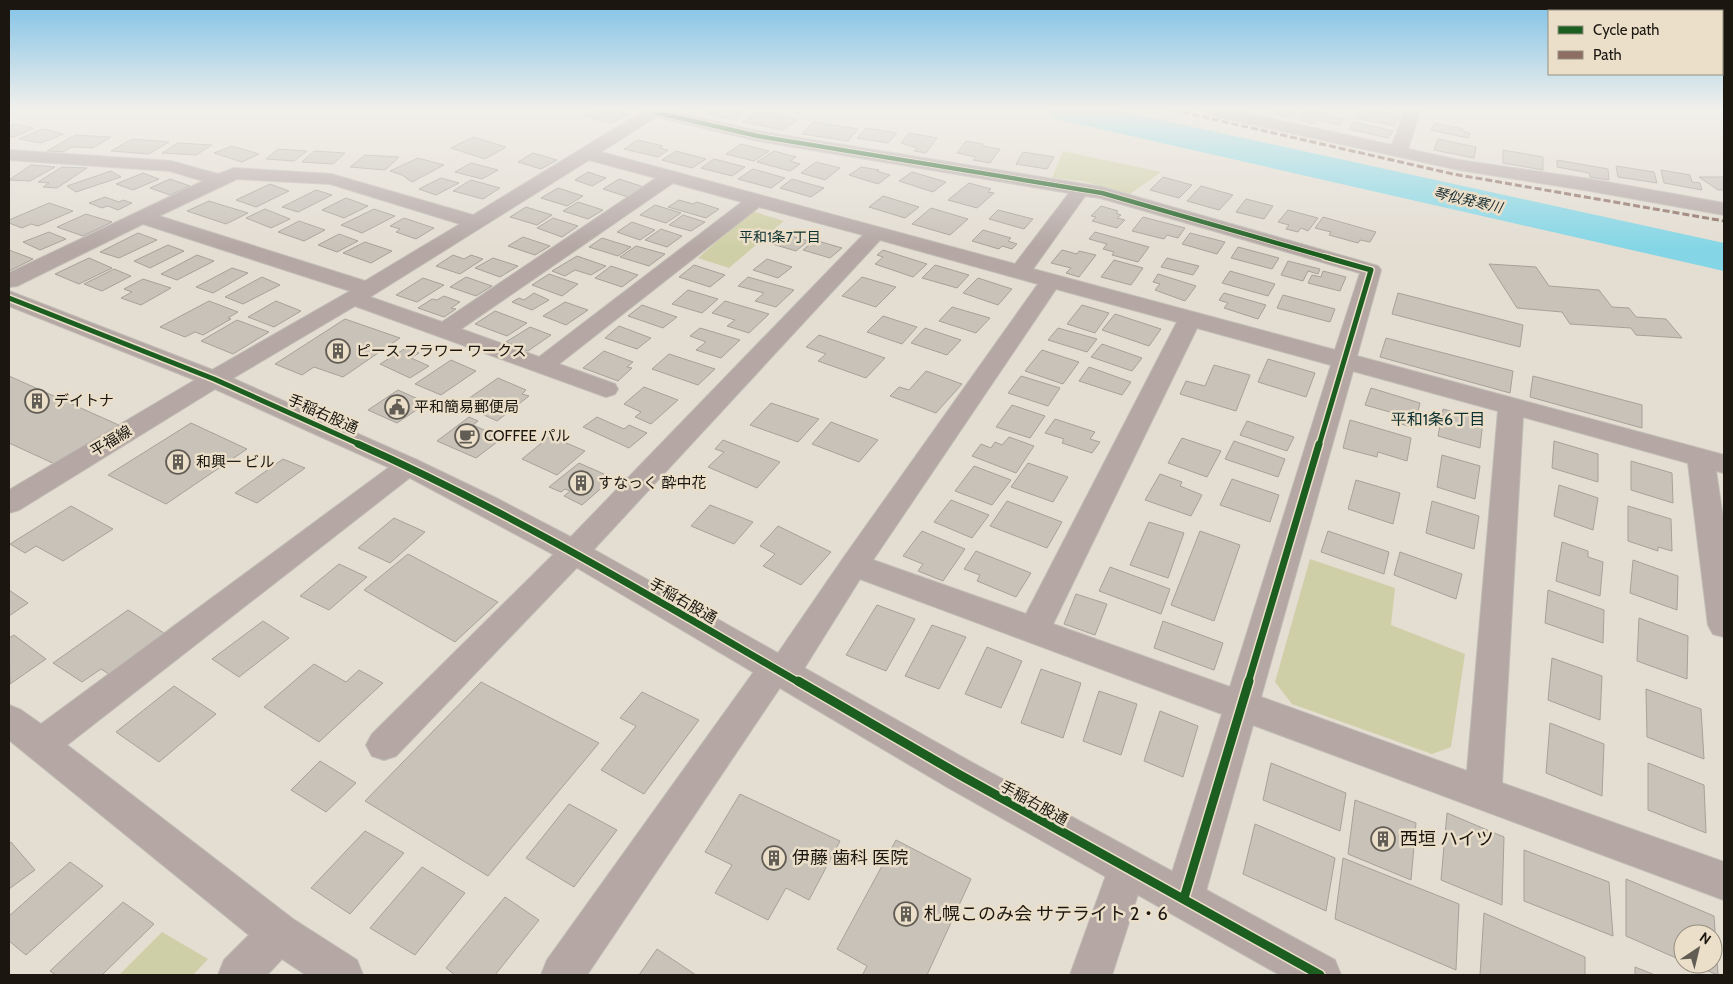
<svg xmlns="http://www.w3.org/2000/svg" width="1733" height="984" viewBox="0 0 1733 984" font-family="Cabin,'Noto Sans JP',sans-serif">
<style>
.green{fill:#cfcfa7}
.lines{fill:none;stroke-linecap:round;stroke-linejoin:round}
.river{fill:#84d6e6;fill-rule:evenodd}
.building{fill:#c8c2b9;stroke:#a7a299}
.minor-casing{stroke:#c1bcb5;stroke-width:2}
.tertiary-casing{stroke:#c1bcb5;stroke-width:2}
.minor{fill:#b4a7a4;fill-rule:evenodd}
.tertiary{fill:#b4a7a4;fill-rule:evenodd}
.quiet{stroke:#8d6e63;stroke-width:3;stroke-dasharray:7 3;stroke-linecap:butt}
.cycleway-far3-casing{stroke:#ebdfca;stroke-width:6}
.cycleway-far2-casing{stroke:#ebdfca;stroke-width:8}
.cycleway-far1-casing{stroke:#ebdfca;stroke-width:10}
.cycleway-casing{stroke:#ebdfca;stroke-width:12}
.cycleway-far3{stroke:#1b5e20;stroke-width:4.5}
.cycleway-far2{stroke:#1b5e20;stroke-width:5}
.cycleway-far1{stroke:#1b5e20;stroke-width:7}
.cycleway{stroke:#1b5e20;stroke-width:9}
.labels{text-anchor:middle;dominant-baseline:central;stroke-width:5;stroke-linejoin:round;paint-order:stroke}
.far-water-label{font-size:14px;font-style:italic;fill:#192e33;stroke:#ebdfca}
.far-neighbourhood-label{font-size:14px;fill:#0d3131;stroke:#ebdfca}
.poi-label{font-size:15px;fill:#1b1710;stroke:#ebdfca;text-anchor:start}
.street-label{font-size:15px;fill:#1b1710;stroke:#ebdfca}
.neighbourhood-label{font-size:16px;fill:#0d3131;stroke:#ebdfca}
.near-poi-label{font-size:18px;fill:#1b1710;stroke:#ebdfca;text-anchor:start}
</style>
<rect width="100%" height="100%" fill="#e3ddd2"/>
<path class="green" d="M1063,151L1161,172L1130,194L1082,181L1052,178Z
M752,211L784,221L729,268L698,258Z
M1310,559L1395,588L1391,625L1465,654L1451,747L1432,754L1292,704L1275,682Z
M162,932L208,959L193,975H119Z"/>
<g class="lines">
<path class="river" d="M1047,110H1115L1724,243V271L1065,121L1052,118Z"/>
</g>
<path class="building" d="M594,110H610L627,114L612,123L584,116Z
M708,110H730L742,113L731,119L704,113Z
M1274,110H1298L1292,118L1274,114L1276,111Z
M1308,110L1344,119L1339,125L1317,120L1314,124L1298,120Z
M1362,110H1370L1400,117L1394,126L1357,118Z
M759,112L773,115L775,114L798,120L782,130L742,122Z
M813,122L858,129L848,141L802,134Z
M1354,122L1393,131L1388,138L1349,129Z
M1435,123L1463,129L1462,131L1470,133L1468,138L1431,130Z
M14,124L34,128L14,137L9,136V127Z
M866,128L897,133L888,143L857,138Z
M42,129L64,134L41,143L19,139Z
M909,133L937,138L926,153L914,151L917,148L901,143Z
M75,135L111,137L93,148L72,147L63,152L47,151Z
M473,137L506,147L485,159L451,148Z
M132,139L169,142L149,154L111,151Z
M1438,139L1476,147L1474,158L1434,150Z
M638,140L663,146L660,148L668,150L658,157L624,149Z
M966,141L983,144L982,146L1000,149L990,163L973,160L976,157L957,153Z
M178,143L212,145L196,155L162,153Z
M741,144L769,151L754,161L726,154Z
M232,146L259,154L242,162L214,153Z
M278,149L307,151L294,161L266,159Z
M1503,150L1543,157V170L1503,163Z
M314,151L345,153L333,164L302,162Z
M676,151L706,159L692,168L662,160Z
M774,151L796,157L790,161L800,164L790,171L757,162Z
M1023,152L1054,157L1047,169L1016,164Z
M533,153L557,160L541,169L518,162Z
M365,155L399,157L385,170L350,167Z
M418,158L444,165L412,182L402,175L390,171Z
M714,159L745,167L732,176L701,168Z
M1557,160L1608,169L1609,180L1590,177L1589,173L1557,167Z
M816,162L840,168L825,180L801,173Z
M471,163L498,170L482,179L455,172Z
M31,165L55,167L30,181L9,180Z
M1616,166L1654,172L1657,183L1618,177Z
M62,167L87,168L57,188L43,187L49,183L38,182Z
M861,167L879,170L877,171L890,175L878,184L849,175Z
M753,169L785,178L771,188L738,179Z
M1661,170L1690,175L1692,182L1700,183L1702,190L1664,183Z
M111,171L121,177L76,192L67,186Z
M588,172L606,178L592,186L575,180Z
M912,172L946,182L933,192L899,181Z
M143,173L159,179L133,190L116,184Z
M1163,177L1192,185L1179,198L1150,190Z
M1699,177H1724V190H1718Z
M441,178L459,183L436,195L419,189Z
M170,179L190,186L170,195L150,188Z
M619,179L644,187L628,197L603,189Z
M792,179L824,188L811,197L780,188Z
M471,180L500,188L483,199L453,191Z
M969,183L991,189L988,192L994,193L977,208L948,200Z
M270,184L289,191L256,207L236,200Z
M1201,186L1233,195L1219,210L1187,201Z
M558,188L583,196L567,206L541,198Z
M316,190L332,195L298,212L282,207Z
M883,196L919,207L905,218L869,207Z
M105,197L119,202L123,200L132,203L118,210L108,206L102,208L89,203Z
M346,198L368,206L344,218L322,210Z
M1246,199L1273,206L1264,219L1236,212Z
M679,200L693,204L697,202L719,209L706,218L668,207Z
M209,201L248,213L226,224L187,211Z
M578,202L603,210L588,219L563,211Z
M49,203L73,211L38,226L31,224L22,228L9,223V220Z
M655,205L681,213L666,223L640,215Z
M1101,206L1118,211L1116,213L1121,215L1117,218L1125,220L1117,228L1092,221L1096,217L1091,216Z
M526,207L552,215L537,225L510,217Z
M931,208L968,219L950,235L912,224Z
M265,209L290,219L271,228L246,218Z
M374,209L395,216L362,233L341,225Z
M998,210L1033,219L1024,229L989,219Z
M1288,210L1318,218L1308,231L1301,228L1298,232L1286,229L1289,225L1278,222Z
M86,214L112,222L83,236L57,227Z
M683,215L705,222L691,231L669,225Z
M1143,217L1185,228L1178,238L1167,235L1164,239L1132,231Z
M1323,217L1376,232L1370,242L1360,240L1358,243L1329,235L1331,232L1315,228Z
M404,218L434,228L416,239L396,232L400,229L390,226Z
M553,218L578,226L562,237L537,228Z
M299,221L325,230L304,241L278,232Z
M632,222L655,230L640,240L617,232Z
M661,229L682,236L667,247L645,240Z
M983,230L1011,238L1008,241L1017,244L1012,249L1002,246L999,249L972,241Z
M49,232L66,239L40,250L23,242Z
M1095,232L1149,247L1138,262L1112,255L1114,252L1103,249L1107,244L1089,239Z
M138,233L157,240L119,258L100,252Z
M782,233L808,241L796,251L769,243Z
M1190,233L1225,242L1217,254L1182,244Z
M339,234L358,241L337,252L318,245Z
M523,237L550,246L535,255L508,246Z
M602,238L631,247L618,256L589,247Z
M815,240L842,248L830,258L803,250Z
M365,242L392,251L371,263L343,253Z
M168,245L184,251L150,268L134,261Z
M636,246L665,254L649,266L620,257Z
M1238,247L1279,258L1272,269L1231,258Z
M9,250L33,259L9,271Z
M883,250L927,264L913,277L875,264L883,257L877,255Z
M1062,250L1077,254L1079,251L1096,255L1079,277L1066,273L1071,268L1051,263Z
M197,255L214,261L177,280L161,274Z
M453,255L464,259L471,255L483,259L460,274L436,266Z
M577,256L606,266L591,275L575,270L565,276L552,271Z
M89,258L112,268L79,284L55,274Z
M493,258L518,266L500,277L475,268Z
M1167,258L1199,266L1193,275L1161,267Z
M767,259L792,267L778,278L753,270Z
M1114,260L1143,268L1131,285L1101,277Z
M1288,261L1320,269L1318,274L1308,271L1303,281L1281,275Z
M1489,264L1536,267L1549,286L1599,290L1612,307L1629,308L1636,317L1666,319L1682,338L1636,335L1631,328L1570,324L1562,312L1517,308Z
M694,265L725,275L710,287L679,277Z
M935,265L969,275L957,288L922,278Z
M611,266L638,275L622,287L595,278Z
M232,268L248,273L213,293L196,287Z
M114,269L131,276L102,291L84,284Z
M1230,271L1275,284L1268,296L1222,283Z
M1323,271L1346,277L1340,291L1308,283L1312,275L1321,277Z
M549,274L578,284L562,296L532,285Z
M1158,274L1196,286L1185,301L1155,290L1160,284L1153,282Z
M262,277L280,285L243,304L225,297Z
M466,277L492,286L476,296L450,287Z
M748,277L794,290L776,307L755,301L764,293L738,286Z
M862,277L896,287L876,307L842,296Z
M423,278L444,285L417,302L396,295Z
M978,278L1012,289L998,305L963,293Z
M143,279L171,288L141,305L121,298L132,292L124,289Z
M688,290L718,299L702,313L672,304Z
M534,293L549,300L532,310L512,302L519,298L524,300Z
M1224,293L1266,305L1258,319L1224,308L1228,303L1219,300Z
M1398,293L1523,325L1520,347L1392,314Z
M1283,295L1335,309L1330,322L1277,308Z
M444,296L460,302L451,308L456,309L444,317L418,308L432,299L437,300Z
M209,301L238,312L228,318L231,319L203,335L195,332L185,337L160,327Z
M276,301L301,311L274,327L248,317Z
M725,301L769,314L749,333L727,326L735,320L712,313Z
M565,302L588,310L566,325L543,316Z
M642,305L677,317L663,328L628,316Z
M1082,305L1109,313L1095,333L1067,324Z
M952,307L990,318L976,333L939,321Z
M495,311L527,323L507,336L475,324Z
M1115,314L1161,329L1149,346L1102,330Z
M883,316L917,327L902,344L867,332Z
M345,319L400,338L343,377L314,367L302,375L275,364Z
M237,320L269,332L233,354L201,341Z
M619,326L651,338L637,349L605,338Z
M530,327L551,335L528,351L506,342Z
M700,328L740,340L721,358L696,350L706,342L690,336Z
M925,328L961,340L947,355L911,343Z
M1058,328L1097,339L1087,352L1048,340Z
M819,335L885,358L866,378L818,361L826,354L806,347Z
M1386,338L1513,371L1510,393L1380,357Z
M1102,344L1142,358L1132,371L1091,357Z
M406,348L419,353L411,358L429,366L410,378L380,364Z
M1042,350L1079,362L1063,384L1025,371Z
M604,351L633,362L627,367L632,368L618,381L583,368Z
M669,354L715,369L698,385L652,369Z
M1268,359L1315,373L1306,397L1258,382Z
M451,360L476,371L441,395L415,384Z
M1214,365L1250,375L1236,411L1180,394L1186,381L1205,386Z
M1089,367L1131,382L1122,395L1079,381Z
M926,371L962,384L936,413L890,396L899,387L909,390Z
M9,376L121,426L57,465L9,443Z
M1021,376L1060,388L1048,406L1008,393Z
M1533,376L1642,405V428L1530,397Z
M498,378L526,390L522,394L529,396L497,421L482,414L489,408L468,399Z
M644,387L678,400L651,424L635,417L641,412L624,404Z
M1371,388L1420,403L1414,428L1395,422L1397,414L1365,405Z
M398,390L427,403L397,423L368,410Z
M771,403L819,419L798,442L750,425Z
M1012,405L1045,416L1030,438L996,427Z
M1443,409L1483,420L1480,448L1438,436Z
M469,417L478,421L473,425L493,434L488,438L497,442L476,458L437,441Z
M597,417L624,429L629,425L647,433L629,448L583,427Z
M1055,419L1095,432L1090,439L1100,442L1092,453L1062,443L1064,439L1045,433Z
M1350,420L1411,438L1407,461L1378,452L1377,457L1343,448Z
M1247,421L1294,437L1287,451L1240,435Z
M831,422L878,440L859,462L812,444Z
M191,423L247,449L166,504L108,475Z
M550,436L585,451L557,475L522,459Z
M1009,437L1034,446L1016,473L972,456L981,444L991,448L995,442L1002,445Z
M1182,438L1221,451L1207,477L1168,463Z
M723,440L780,462L757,488L708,467L724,452L715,449Z
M1234,441L1285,459L1278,477L1225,459Z
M1554,441L1598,454V482L1552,468Z
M1442,455L1480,466L1475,499L1437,487Z
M283,459L305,468L257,503L235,493Z
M1631,461L1672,473L1673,503L1631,490Z
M579,463L613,478L582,505L564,496L570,491L565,489L561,492L549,487Z
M1028,463L1068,477L1053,502L1011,487Z
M974,466L1011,480L992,505L955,491Z
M1160,474L1182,482L1180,486L1202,495L1191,516L1145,500Z
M1232,479L1279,495L1270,522L1220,505Z
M1356,480L1400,493L1393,524L1348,509Z
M1559,485L1598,498L1593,530L1554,516Z
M951,500L989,515L972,538L934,522Z
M1007,501L1062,522L1047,548L990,526Z
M1432,501L1479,516L1474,549L1426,533Z
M710,505L753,522L734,544L691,526Z
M71,506L113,529L63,561L36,546L25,553L10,544Z
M1628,506L1671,519L1672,551L1658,547V551L1628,541Z
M394,518L425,532L390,563L358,548Z
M1149,522L1184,533L1168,578L1130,565Z
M778,526L831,552L801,585L763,566L775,554L760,546Z
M922,531L965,549L943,581L918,571L923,564L903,556Z
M1200,531L1240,545L1214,621L1171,605Z
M1328,531L1389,552L1384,574L1321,552Z
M1562,542L1588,551V557L1603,562L1600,596L1556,581Z
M976,551L1031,573L1016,597L977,581L980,575L964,569Z
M1400,552L1462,574L1456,599L1394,575Z
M408,554L498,602L455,642L364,590Z
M1633,560L1678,576L1677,610L1630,593Z
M339,564L367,577L329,610L300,596Z
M1110,567L1170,589L1161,614L1099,591Z
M9,590L28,603L9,616Z
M1548,590L1604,610L1603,643L1545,623Z
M1076,594L1107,604L1095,635L1064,624Z
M877,605L915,619L886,671L846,655Z
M128,610L167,635L112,676L101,669L82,682L53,663Z
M1639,618L1688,636L1687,679L1637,661Z
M263,621L289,638L239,677L212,659Z
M1163,621L1223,643L1214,670L1154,648Z
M932,625L966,637L939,689L905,676Z
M14,635L46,659L10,684L9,638Z
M987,647L1022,661L1001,708L965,694Z
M1552,658L1602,676L1600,720L1548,700Z
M314,664L346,682L359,670L383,683L319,742L264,707Z
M1041,669L1081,683L1063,738L1021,723Z
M481,682L599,743L488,876L365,801Z
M174,686L216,714L159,762L116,732Z
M1646,689L1701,709L1704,759L1647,737Z
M1099,691L1137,704L1121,755L1083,741Z
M642,692L699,720L644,794L601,770L636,726L620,718Z
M1160,711L1198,726L1183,777L1144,761Z
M1550,723L1604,744L1602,796L1546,773Z
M320,761L356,783L326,812L291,790Z
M1271,763L1346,793L1340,831L1263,800Z
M1648,763L1704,785L1706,833L1648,810Z
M740,794L840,841L809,900L786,888L768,920L715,893L732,865L705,852Z
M1355,800L1416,823L1411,880L1348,854Z
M569,804L617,830L574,887L526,858Z
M1447,813L1504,837L1502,905L1441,880Z
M1255,824L1335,858L1326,911L1243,874Z
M365,831L404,853L350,914L311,888Z
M896,840L971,879L927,975H864L863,974L867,966L837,949Z
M11,842L35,870L9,889V844Z
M1524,850L1609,882L1613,936L1524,901Z
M1343,858L1459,904L1456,970L1335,919Z
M70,862L103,886L26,955L9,941V916Z
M422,867L465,893L415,955L370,928Z
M1626,879L1714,916L1718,975L1691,964H1713V934H1683V961L1626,936Z
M505,897L539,920L495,975H455L446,968Z
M123,902L154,924L102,975H56L50,971Z
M1484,913L1585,957V975H1480Z
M657,949L696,975H639Z
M1635,967L1655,975H1635Z"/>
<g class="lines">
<g class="minor-casing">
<path id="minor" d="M645,110H667L758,131L1102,187L1378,266L1381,270L1357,356L1724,455V473L1716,471L1724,524V637L1713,634L1708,625L1688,463L1523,417L1502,783L1724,862V900L1253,725L1204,898L1198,912L1184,918L1170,912L1164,898L1222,714L860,579L795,683L781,686L587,975H541L547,960L763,659L776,656L844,557L1038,284L880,240L584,560L396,756L384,760L372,756L366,745L372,734L564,544L863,235L759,207L559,364L615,384L618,389L615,394L606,397L355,306L223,384L214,386L205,384L202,379L205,374L350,291L143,224L17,286L9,287V273L203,181L170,171L9,160V150L171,161L218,174L234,168L331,174L473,215ZM656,117L758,141L1069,193L1015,264L601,152ZM589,160L656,178L442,322L370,297ZM237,179L330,184L460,224L365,281L159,216ZM673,183L742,202L539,357L461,329ZM1085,196L1100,198L1360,273L1335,350L1033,269ZM1056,289L1177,322L1026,614L873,560ZM1197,328L1331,365L1230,687L1053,624ZM1353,371L1498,411L1467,771L1261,697Z
M1201,110H1232L1392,145L1403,115L1398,113L1396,110H1419L1420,112L1408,149L1459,160L1590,179L1724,203V215L1590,191L1459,170L1209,115L1203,113Z
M408,457L417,460L421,466L417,472L67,745L293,919L357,960L363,975H306L282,959L267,975H218L224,960L249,935L9,740V705L21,710L41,724L399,460Z
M1127,850L1141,856L1146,869L1112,975H1070L1113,856Z"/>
</g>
<g class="tertiary-casing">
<path id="tertiary" d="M9,291L223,374L417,460L496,498L584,544L973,763L1335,960L1341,975H1280L947,787L564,560L399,472L215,389L19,510L9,513V490L195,380L9,306Z"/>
</g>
<use href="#minor" class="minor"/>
<use href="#tertiary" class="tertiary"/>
<path class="quiet" d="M1173,110L1453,174L1724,221"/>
<g class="cycleway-far3-casing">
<path id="cycleway-far3" d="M654,112L758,136L1102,193L1329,258"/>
</g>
<g class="cycleway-far2-casing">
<path id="cycleway-far2" d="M9,298L214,379L361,445
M1319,445L1371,270L1325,257"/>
</g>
<g class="cycleway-far1-casing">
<path id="cycleway-far1" d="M358,444C511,512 655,599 800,683
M1248,683L1319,444"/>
</g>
<g class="cycleway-casing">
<path id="cycleway" d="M798,681L960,775L1320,975
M1184,898L1249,681"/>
</g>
<use href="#cycleway-far3" class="cycleway-far3"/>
<use href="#cycleway-far2" class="cycleway-far2"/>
<use href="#cycleway-far1" class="cycleway-far1"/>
<use href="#cycleway" class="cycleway"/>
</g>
<linearGradient id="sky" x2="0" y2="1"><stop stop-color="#80c2e7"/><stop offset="0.44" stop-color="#f2f0eb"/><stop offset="1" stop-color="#f2f0eb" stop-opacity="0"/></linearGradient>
<rect width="1733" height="248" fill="url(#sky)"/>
<defs>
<g id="building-ring" transform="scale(1.25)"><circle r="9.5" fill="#ebdfca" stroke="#615c54" stroke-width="1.5"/><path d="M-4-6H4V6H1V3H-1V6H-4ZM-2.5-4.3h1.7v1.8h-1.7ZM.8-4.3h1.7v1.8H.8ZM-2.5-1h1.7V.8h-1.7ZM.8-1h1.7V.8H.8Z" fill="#615c54"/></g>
<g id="civic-ring" transform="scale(1.25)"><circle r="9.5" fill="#ebdfca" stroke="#615c54" stroke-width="1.5"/><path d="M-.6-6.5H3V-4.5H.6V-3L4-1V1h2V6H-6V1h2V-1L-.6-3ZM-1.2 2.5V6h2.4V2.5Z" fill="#615c54"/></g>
<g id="cafe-ring" transform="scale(1.25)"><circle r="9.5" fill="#ebdfca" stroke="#615c54" stroke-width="1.5"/><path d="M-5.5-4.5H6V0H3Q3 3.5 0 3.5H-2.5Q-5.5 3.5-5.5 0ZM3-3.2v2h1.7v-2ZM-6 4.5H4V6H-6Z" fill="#615c54"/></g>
</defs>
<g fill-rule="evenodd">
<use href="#building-ring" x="338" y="351"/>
<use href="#building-ring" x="37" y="401"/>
<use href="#civic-ring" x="397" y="407"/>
<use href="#cafe-ring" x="467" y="436"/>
<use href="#building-ring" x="178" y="462"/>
<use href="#building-ring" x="581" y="483"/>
<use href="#building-ring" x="1383" y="839"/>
<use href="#building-ring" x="774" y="858"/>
<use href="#building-ring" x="906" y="914"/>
</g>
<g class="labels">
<g class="far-water-label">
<text transform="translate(1468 200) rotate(13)">琴似発寒川</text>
</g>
<g class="far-neighbourhood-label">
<text x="780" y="237">平和1条7丁目</text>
</g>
<g class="poi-label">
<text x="356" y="351">ピース フラワー ワークス</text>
<text x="54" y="401">デイトナ</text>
<text x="414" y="407">平和簡易郵便局</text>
<text x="484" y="436">COFFEE パル</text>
<text x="196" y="462">和興一 ビル</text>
<text x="598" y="483">すなっく 酔中花</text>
</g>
<g class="street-label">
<text transform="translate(323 414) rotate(24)">手稲右股通</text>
<text transform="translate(111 441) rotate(-31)">平福線</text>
<text transform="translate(683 601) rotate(30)">手稲右股通</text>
<text transform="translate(1034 803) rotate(29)">手稲右股通</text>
</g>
<g class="neighbourhood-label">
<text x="1438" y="419">平和1条6丁目</text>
</g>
<g class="near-poi-label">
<text x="1400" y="839">西垣 ハイツ</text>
<text x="792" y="858">伊藤 歯科 医院</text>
<text x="924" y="914">札幌このみ会 サテライト 2・6</text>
</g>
</g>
<rect width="1733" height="984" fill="none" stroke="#1b1710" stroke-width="20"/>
<rect x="1548" y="10" width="175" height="65" fill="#ebdfca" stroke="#988f80"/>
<rect x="1558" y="26" width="25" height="8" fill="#1b5e20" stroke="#988f80"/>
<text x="1593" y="35" font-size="15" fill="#1b1710">Cycle path</text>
<rect x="1558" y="51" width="25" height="8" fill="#8d6e63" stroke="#988f80"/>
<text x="1593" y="60" font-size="15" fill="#1b1710">Path</text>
<g transform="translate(1698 949) rotate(35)"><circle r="24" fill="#ebdfca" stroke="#988f80"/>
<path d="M0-4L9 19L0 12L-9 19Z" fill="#615c54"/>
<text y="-8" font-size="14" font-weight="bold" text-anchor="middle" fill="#1b1710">N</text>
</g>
</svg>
